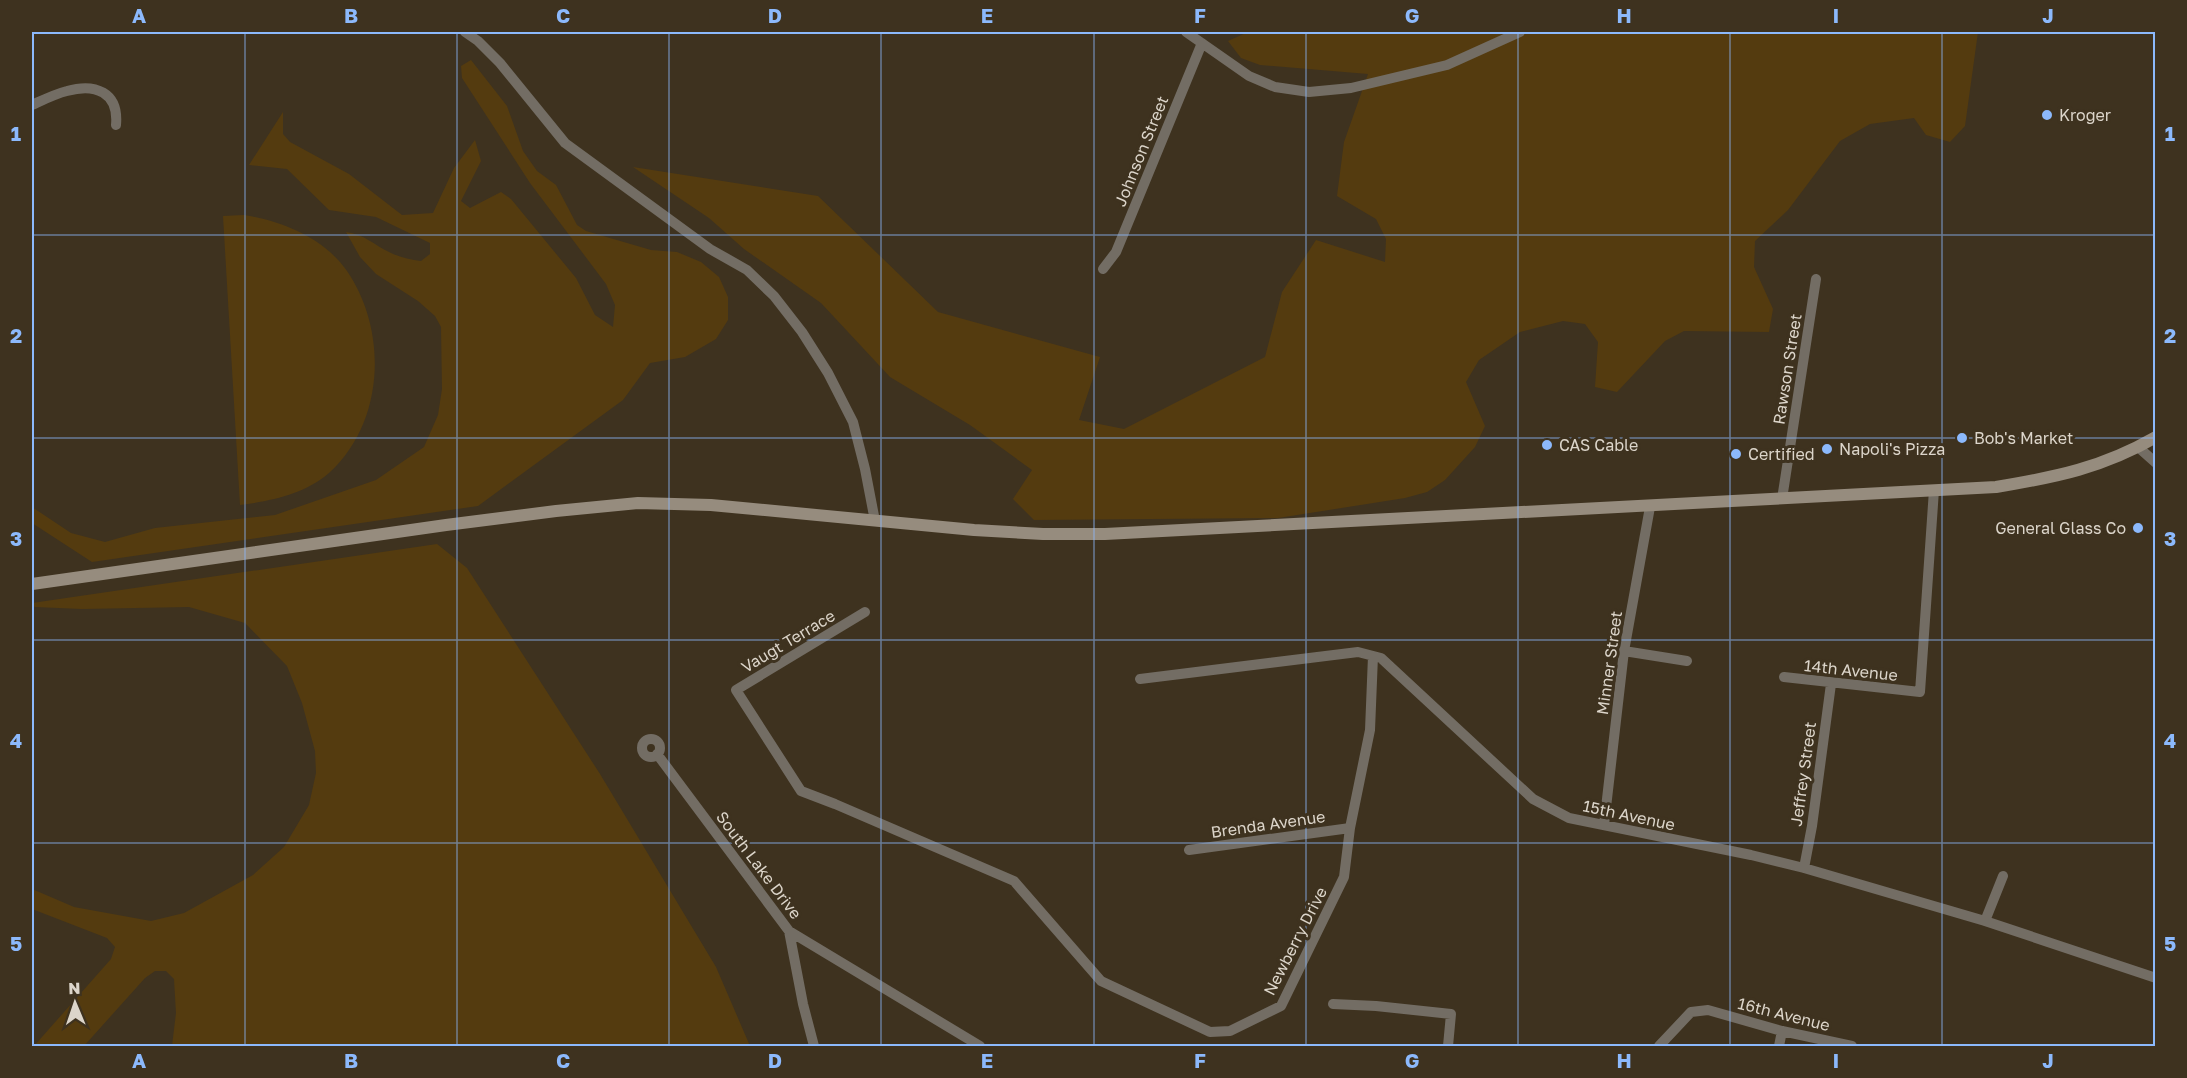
<svg xmlns="http://www.w3.org/2000/svg" width="2187" height="1078" viewBox="0 0 2187 1078" font-family="'Golos Text',sans-serif">
<style>
.green{fill:#543b0f}
.lines{fill:none;stroke-linecap:round;stroke-linejoin:round}
.street{stroke:#736d64;stroke-width:10}
.secondary{stroke:#968c7e;stroke-width:12}
.grid{fill:none;stroke:#8cb9fc;stroke-width:1.5;stroke-opacity:0.55}
.poi-dot{fill:#8cb9fc;stroke:#3e321f;stroke-width:2}
.labels{text-anchor:middle;dominant-baseline:central;stroke-width:6;stroke-linejoin:round;paint-order:stroke}
.poi-label{font-size:16px;fill:#dcd5ca;stroke:#3e321f;text-anchor:start}
.street-label{font-size:16px;fill:#dcd5ca;stroke:#3e321f}
.neatline{fill:none;stroke:#8cb9fc;stroke-width:2}
.grid-label{font-size:20px;text-anchor:middle;font-weight:bold;fill:#8cb9fc}
</style>
<rect width="100%" height="100%" fill="#3e321f"/>
<path class="green" d="M1248,32H1978L1965,126L1950,142L1926,135L1914,118L1870,124L1840,141L1788,210L1755,241L1754,267L1773,309L1769,332L1684,331L1665,341L1617,392L1595,387L1598,342L1585,324L1563,321L1520,332L1479,360L1466,382L1485,426L1475,447L1445,480L1427,492L1405,498L1278,518L1034,520L1013,499L1032,470L970,425L890,377L821,303L744,249L709,218L633,167L818,196L938,312L1100,357L1079,420L1124,429L1265,357L1282,292L1316,240L1385,262L1386,239L1376,219L1337,196L1344,142L1368,74L1260,65L1241,58L1228,41Z
M471,60L507,106L523,151L537,171L556,185L577,225L586,231L651,250L677,252L701,262L719,277L728,297V320L716,339L685,357L650,363L623,400L478,506L92,562L32,523V507L71,533L105,542L155,528L275,515L376,480L424,447L438,415L442,389L441,327L435,316L418,301L376,274L360,257L346,232C364,234 374,245 389,252C399,257 410,260 421,261L430,254V243L376,217L329,210L287,169L249,165L283,112V134L290,142L349,174L402,215L433,213L454,168L475,140L481,161L461,201L470,208L501,192L511,199L576,278L595,315L613,327L615,305L606,284L530,183L462,78L461,66Z
M244,215C282,221 324,238 347,271C388,331 385,422 329,473C305,494 271,501 240,505L223,216Z
M437,544L467,568L600,774L716,967L750,1046H172L176,1013L174,979L166,971H155L145,978L84,1046H34L111,959L115,947L107,938L32,909V889L74,907L151,921L184,913L253,875L284,847L309,805L316,773L315,751L302,703L287,666L245,623L189,607L82,609L35,607L32,605V603Z"/>
<g class="lines">
<path class="street" d="M465,32L478,41L500,63L565,143L710,249L747,270L774,296L802,332L828,373L853,422L865,469L875,521
M1186,32L1249,76L1275,87L1309,92L1351,88L1447,65L1520,32
M32,105C43,100 55,94 67,91C95,83 119,92 116,125
M1103,269L1116,252L1202,43
M2138,447L2156,463
M1782,499L1816,279
M865,612L736,690L801,791L835,804L1014,881L1101,981L1210,1032L1230,1031L1281,1006L1344,877L1350,828L1370,730L1373,656
M1624,651L1687,661
M1784,677L1920,692L1934,490
M1140,679L1358,652L1381,658L1533,799L1569,818L1751,855L1804,868L1985,921L2156,978
M642 748a9 9 0 1 1 18 0a9 9 0 1 1-18 0Z
M657,754L789,931L980,1046
M1604,825L1624,651L1650,507
M1189,850L1350,828
M1804,868L1812,826L1831,684
M1985,921L2003,876
M789,931L803,1004L814,1046
M1333,1004L1376,1006L1451,1014L1448,1046
M1659,1046L1691,1012L1708,1010L1782,1031L1852,1046
M1779,1046L1782,1031"/>
<path class="secondary" d="M32,584L446,525L556,511L638,503L711,505L974,530L1043,534H1105L1996,487C2056,477 2102,468 2156,437"/>
</g>
<path class="grid" d="M245,32V1046M457,32V1046M669,32V1046M881,32V1046M1094,32V1046M1306,32V1046M1518,32V1046M1730,32V1046M1942,32V1046M32,235H2156M32,438H2156M32,640H2156M32,843H2156"/>
<g class="poi-dot">
<circle cx="2047" cy="115" r="6"/>
<circle cx="1962" cy="438" r="6"/>
<circle cx="1547" cy="445" r="6"/>
<circle cx="1827" cy="449" r="6"/>
<circle cx="1736" cy="454" r="6"/>
<circle cx="2138" cy="528" r="6"/>
</g>
<g class="labels">
<g class="poi-label">
<text x="2059" y="115">Kroger</text>
<text x="1974" y="438">Bob's Market</text>
<text x="1559" y="445">CAS Cable</text>
<text x="1839" y="449">Napoli's Pizza</text>
<text x="1748" y="454">Certified</text>
<text x="2126" y="528" text-anchor="end">General Glass Co</text>
</g>
<g class="street-label">
<text transform="translate(1141 151) rotate(-68)">Johnson Street</text>
<text transform="translate(1787 369) rotate(-81)">Rawson Street</text>
<text transform="translate(788 641) rotate(-31)">Vaugt Terrace</text>
<text transform="translate(1609 663) rotate(-82)">Minner Street</text>
<text transform="translate(1851 670) rotate(6)">14th Avenue</text>
<text transform="translate(1803 774) rotate(-82)">Jeffrey Street</text>
<text transform="translate(1629 815) rotate(12)">15th Avenue</text>
<text transform="translate(1268 824) rotate(-8)">Brenda Avenue</text>
<text transform="translate(759 865) rotate(53)">South Lake Drive</text>
<text transform="translate(1295 941) rotate(-63)">Newberry Drive</text>
<text transform="translate(1784 1014) rotate(14)">16th Avenue</text>
</g>
</g>
<rect width="2187" height="1078" fill="none" stroke="#3e321f" stroke-width="66"/>
<g transform="translate(75 1003) rotate(358)" stroke="#3e321f" stroke-width="4.5" paint-order="stroke">
<path d="M0-4.5L10 22L0 15L-10 22Z" fill="#dcd5ca"/>
<text y="-9" font-size="16" font-weight="bold" text-anchor="middle" fill="#dcd5ca">N</text>
</g>
<rect x="33" y="33" width="2121" height="1012" class="neatline"/>
<g class="grid-label">
<text x="139" y="23">A</text>
<text x="351" y="23">B</text>
<text x="563" y="23">C</text>
<text x="775" y="23">D</text>
<text x="987" y="23">E</text>
<text x="1200" y="23">F</text>
<text x="1412" y="23">G</text>
<text x="1624" y="23">H</text>
<text x="1836" y="23">I</text>
<text x="2048" y="23">J</text>
<text x="16" y="141">1</text>
<text x="2170" y="141">1</text>
<text x="16" y="343">2</text>
<text x="2170" y="343">2</text>
<text x="16" y="546">3</text>
<text x="2170" y="546">3</text>
<text x="16" y="748">4</text>
<text x="2170" y="748">4</text>
<text x="16" y="951">5</text>
<text x="2170" y="951">5</text>
<text x="139" y="1068">A</text>
<text x="351" y="1068">B</text>
<text x="563" y="1068">C</text>
<text x="775" y="1068">D</text>
<text x="987" y="1068">E</text>
<text x="1200" y="1068">F</text>
<text x="1412" y="1068">G</text>
<text x="1624" y="1068">H</text>
<text x="1836" y="1068">I</text>
<text x="2048" y="1068">J</text>
</g>
</svg>
